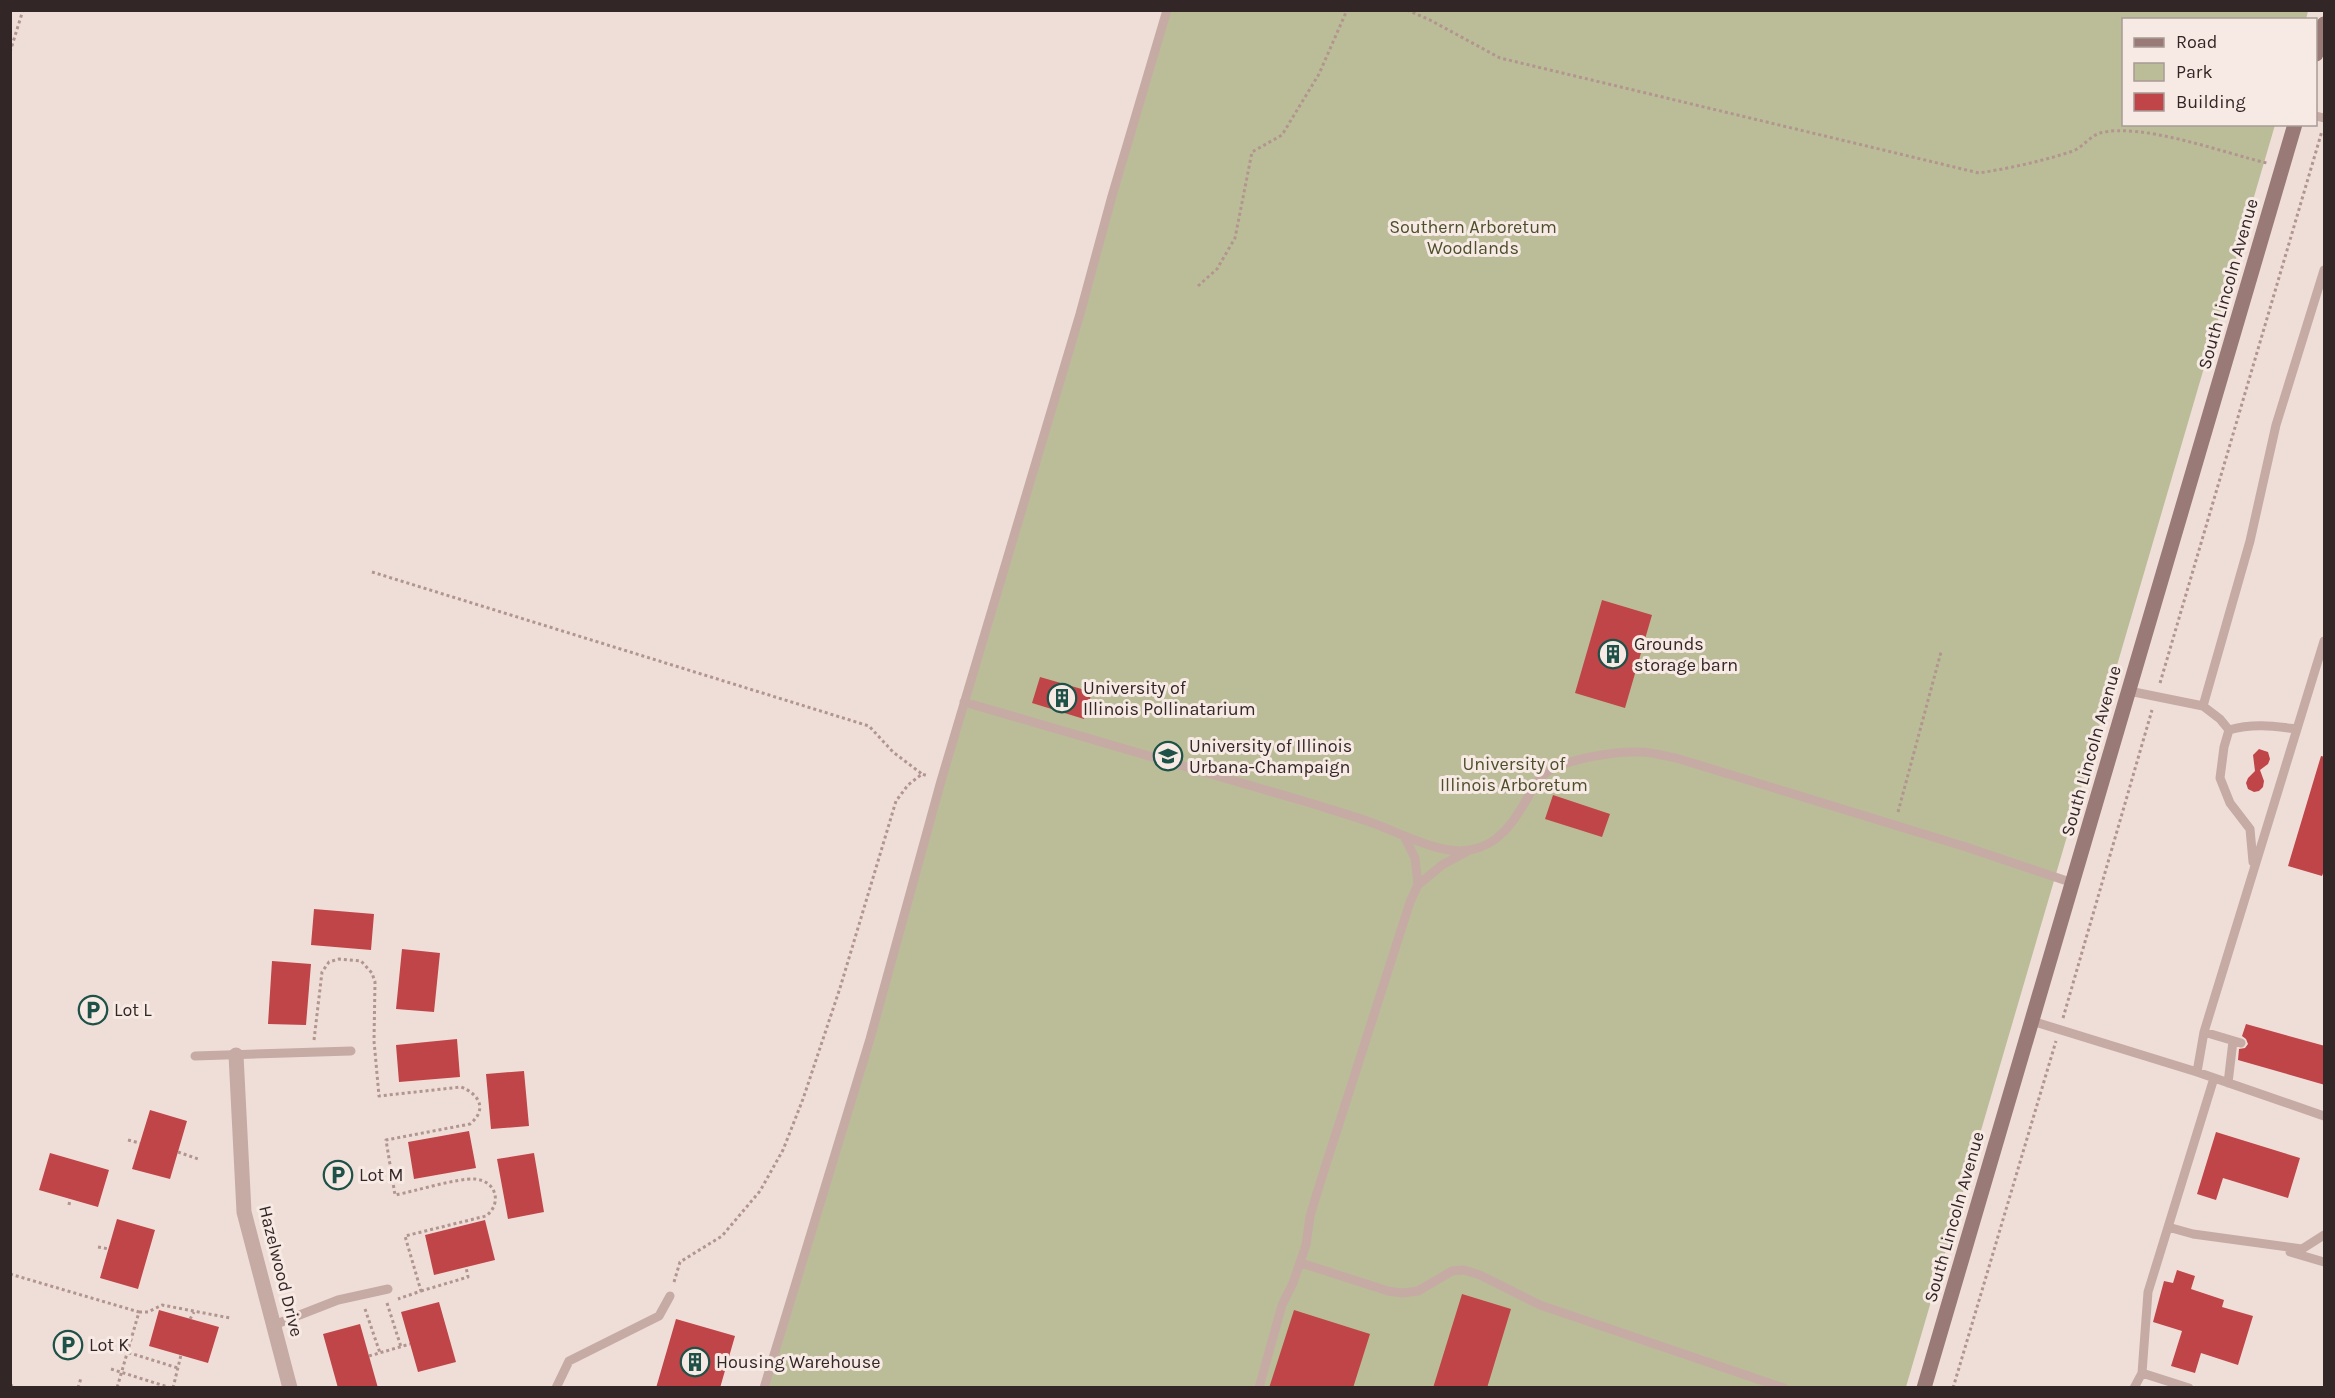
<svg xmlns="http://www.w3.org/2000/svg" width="2335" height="1398" viewBox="0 0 2335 1398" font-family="Karla,sans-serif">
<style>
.green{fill:#bbbd99}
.building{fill:#c04548}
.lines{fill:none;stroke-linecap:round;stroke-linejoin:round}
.path{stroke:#b2958f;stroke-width:3;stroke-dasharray:3 3;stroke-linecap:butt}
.service{stroke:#c6aba5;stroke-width:9}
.minor{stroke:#c6aba5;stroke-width:15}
.secondary{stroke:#9a7a76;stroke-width:15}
.labels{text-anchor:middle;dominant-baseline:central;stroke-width:6;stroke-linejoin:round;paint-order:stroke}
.park-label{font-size:18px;fill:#4c4f2b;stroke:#f7e9e3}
.street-label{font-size:18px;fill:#322626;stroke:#f7e9e3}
.poi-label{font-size:18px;fill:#322626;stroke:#f7e9e3;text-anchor:start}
</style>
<rect width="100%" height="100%" fill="#efded8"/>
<path class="green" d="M1168,11H2308L2306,20H2124V124L2275,125L1906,1387L762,1388L870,1039Z"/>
<path class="building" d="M1602,600L1652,615L1625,708L1575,693Z
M1040,677L1092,692L1084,719L1032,703Z
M2259,749L2268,752L2270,759L2268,764L2260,770L2264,781L2263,787L2259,791L2254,792L2248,789L2246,783L2248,778L2255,771L2253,755Z
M2321,756L2325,757V868L2322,876L2288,866Z
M1553,795L1610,814L1602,837L1545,819Z
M314,909L374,914L371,950L311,945Z
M402,949L440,953L434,1012L396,1009Z
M272,961L311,964L306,1025L268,1024Z
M2246,1024L2325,1046V1085L2238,1060L2239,1049L2245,1048L2248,1044L2246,1039L2242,1036Z
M457,1039L460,1077L399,1082L396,1045Z
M524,1071L529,1126L491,1129L486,1074Z
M150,1110L187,1121L170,1179L132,1169Z
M469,1131L476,1168L414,1179L408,1142Z
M2216,1132L2300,1158L2288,1198L2223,1178L2216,1200L2197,1194Z
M50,1153L109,1170L98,1207L39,1190Z
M534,1153L544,1212L508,1219L497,1159Z
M117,1219L155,1230L138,1289L100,1278Z
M485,1220L495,1260L434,1275L425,1235Z
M2177,1270L2195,1276L2191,1289L2224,1300L2222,1307L2253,1316L2238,1365L2201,1353L2195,1373L2171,1366L2182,1331L2153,1322L2164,1281L2173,1283Z
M1462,1294L1511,1309L1487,1388H1433Z
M439,1302L456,1362L418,1372L401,1312Z
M159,1310L219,1327L208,1363L149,1346Z
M1294,1310L1370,1334L1353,1388H1269Z
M676,1319L735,1336L720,1388H656Z
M360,1324L378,1388H338L323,1334Z"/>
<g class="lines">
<path class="path" d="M1407,10L1430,20L1500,58L1979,173C2011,168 2043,161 2073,151C2083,147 2090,136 2100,133C2141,122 2224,153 2267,163
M10,52L23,10
M1198,286L1217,269L1235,238L1252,152L1282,135L1319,74L1347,10
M372,572L869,726L893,752L922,774
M2160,683L2322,131
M1898,812L1941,652
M2063,1018L2152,710
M314,1040L322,972L329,962L339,959L361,961L372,973L375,982L374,1041L379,1096L461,1087C479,1094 488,1109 470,1124L386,1140L395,1195C416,1191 457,1178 475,1179C497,1181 502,1204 486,1216L405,1236L421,1291L398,1299
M128,1140L140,1143
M178,1152L198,1159
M69,1205L70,1199
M98,1247L109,1249
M10,1274L139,1312L117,1388
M674,1282L680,1262L722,1236L760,1191L783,1150L803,1099L840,988L896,801L908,785L922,774L928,776
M421,1291L468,1277L466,1267
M387,1303L401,1347
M365,1309L380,1353
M139,1312H148L162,1305L230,1318
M190,1319L194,1312
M117,1349L178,1368
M369,1356L410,1344
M111,1369L171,1388
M10,1385L17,1388
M78,1388L81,1378
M173,1388L181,1355
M1953,1388L2056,1041"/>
<path class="service" d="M2316,116L2324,118
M2129,691L2203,706L2220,719L2229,730
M964,702L1317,805C1335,811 1353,816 1370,822C1396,831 1441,856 1470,850C1499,845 1514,822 1528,797C1532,790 1537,780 1543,775C1563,759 1614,751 1640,752C1652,752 1664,756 1676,758L1966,847L2073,883
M2203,706L2250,541L2276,425L2324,270
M2253,862L2250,829L2230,803L2220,778L2224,747L2229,730C2253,723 2273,726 2297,729
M1418,885L1442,865L1468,851
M2032,1021L2197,1072L2324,1116
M2204,1032L2241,1043
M195,1056L351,1051
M2197,1072L2204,1032L2324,641
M2228,1083L2233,1041
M2168,1227L2193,1234L2302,1249L2324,1235
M2290,1252L2324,1262
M1301,1263L1388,1291L1402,1293L1418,1291L1452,1271L1464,1270L1480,1275L1540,1305L1784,1388
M274,1325L338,1300L388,1289
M2142,1373L2189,1388
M556,1388L569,1361L659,1316L670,1296
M764,1388L870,1039L941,781L1080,314L1112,196L1167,10
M1259,1388L1282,1305L1293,1283L1306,1245L1310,1216L1321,1180L1410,902L1418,885L1415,858L1404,836
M2134,1388L2142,1373L2148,1292L2214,1078"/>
<path class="minor" d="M236,1055L244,1212L290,1388"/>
<path class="secondary" d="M2316,54L2324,24
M1924,1388L2295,124"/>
</g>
<defs>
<g id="building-ring" transform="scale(1.5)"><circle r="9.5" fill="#f7e9e3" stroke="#1e5147" stroke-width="1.5"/><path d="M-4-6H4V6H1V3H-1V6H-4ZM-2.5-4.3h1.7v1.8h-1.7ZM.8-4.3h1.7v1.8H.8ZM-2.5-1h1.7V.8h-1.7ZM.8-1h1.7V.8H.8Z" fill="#1e5147"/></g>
<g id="university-ring" transform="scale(1.5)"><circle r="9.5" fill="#f7e9e3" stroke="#1e5147" stroke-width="1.5"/><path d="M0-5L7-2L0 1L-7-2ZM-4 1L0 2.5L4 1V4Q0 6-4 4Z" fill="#1e5147"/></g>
<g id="parking-ring" transform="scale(1.5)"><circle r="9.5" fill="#f7e9e3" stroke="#1e5147" stroke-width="1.5"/><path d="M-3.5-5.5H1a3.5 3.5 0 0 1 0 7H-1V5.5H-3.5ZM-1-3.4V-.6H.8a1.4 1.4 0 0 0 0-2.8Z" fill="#1e5147"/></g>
</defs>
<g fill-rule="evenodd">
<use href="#building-ring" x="1613" y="654"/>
<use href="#building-ring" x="1062" y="698"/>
<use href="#university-ring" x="1168" y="756"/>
<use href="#parking-ring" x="93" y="1010"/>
<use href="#parking-ring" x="338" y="1175"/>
<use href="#parking-ring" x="68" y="1345"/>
<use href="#building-ring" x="695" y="1362"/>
</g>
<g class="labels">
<g class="park-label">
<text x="1473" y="227">Southern Arboretum<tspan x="1473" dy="21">Woodlands</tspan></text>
<text x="1514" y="764">University of<tspan x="1514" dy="21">Illinois Arboretum</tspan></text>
</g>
<g class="street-label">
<text transform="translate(2228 284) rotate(-74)">South Lincoln Avenue</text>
<text transform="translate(2091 751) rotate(-74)">South Lincoln Avenue</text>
<text transform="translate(1954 1217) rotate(-74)">South Lincoln Avenue</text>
<text transform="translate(281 1271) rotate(76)">Hazelwood Drive</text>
</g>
<g class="poi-label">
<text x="1634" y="644">Grounds<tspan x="1634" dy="21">storage barn</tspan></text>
<text x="1083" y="688">University of<tspan x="1083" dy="21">Illinois Pollinatarium</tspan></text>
<text x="1189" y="746">University of Illinois<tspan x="1189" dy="21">Urbana-Champaign</tspan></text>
<text x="114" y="1010">Lot L</text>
<text x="359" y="1175">Lot M</text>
<text x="89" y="1345">Lot K</text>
<text x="716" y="1362">Housing Warehouse</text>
</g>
</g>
<rect width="2335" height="1398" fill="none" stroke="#322626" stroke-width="24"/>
<rect x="2122" y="18" width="195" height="108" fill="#f7e9e3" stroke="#a89b97" stroke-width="1.5"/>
<rect x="2134" y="38" width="30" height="9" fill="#9a7a76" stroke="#a89b97" stroke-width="1.5"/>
<text x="2176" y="48" font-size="18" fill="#322626">Road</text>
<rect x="2134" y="63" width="30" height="18" fill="#bbbd99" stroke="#a89b97" stroke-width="1.5"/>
<text x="2176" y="78" font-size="18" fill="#322626">Park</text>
<rect x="2134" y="93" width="30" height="18" fill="#c04548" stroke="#a89b97" stroke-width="1.5"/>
<text x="2176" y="108" font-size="18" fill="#322626">Building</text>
</svg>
